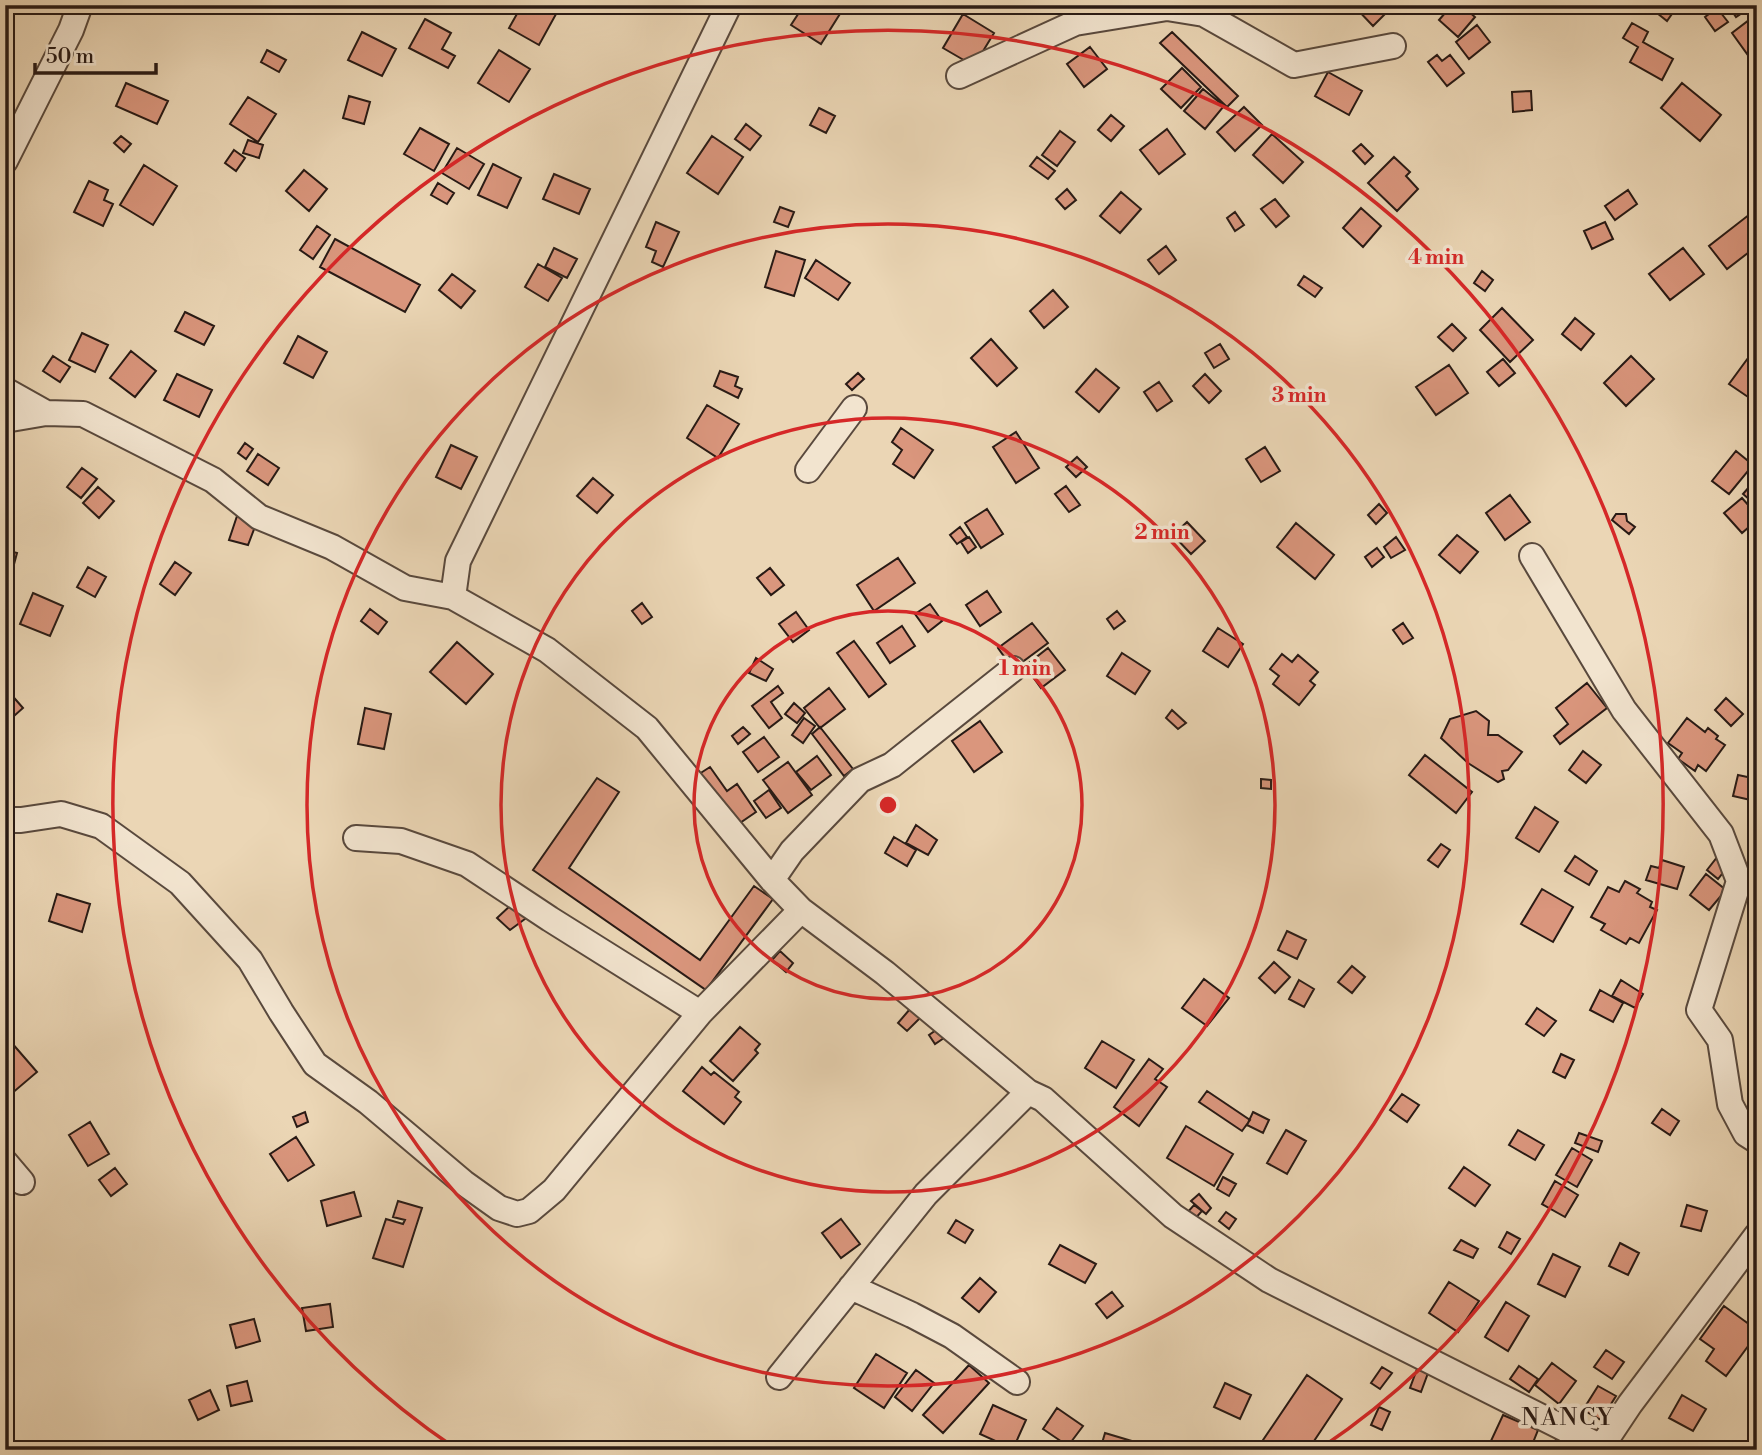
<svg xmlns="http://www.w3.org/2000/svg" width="1762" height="1455" viewBox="0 0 1762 1455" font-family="'Libre Bodoni',serif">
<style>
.building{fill:#da967d;stroke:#281a15;stroke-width:2}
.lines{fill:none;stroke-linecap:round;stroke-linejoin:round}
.minor-casing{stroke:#59493d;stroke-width:28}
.minor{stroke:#f2e4cf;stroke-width:24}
.ring{fill:none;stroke:#d62828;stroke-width:3.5}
.labels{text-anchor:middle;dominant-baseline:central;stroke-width:7;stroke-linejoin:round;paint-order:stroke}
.neighbourhood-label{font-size:24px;letter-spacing:2px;fill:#281a15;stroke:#f2e4cf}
.centre{fill:#d62828;stroke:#f2e4cf;stroke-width:3.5}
.ring-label{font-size:21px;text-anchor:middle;font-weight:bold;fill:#d62828;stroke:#f2e4cf;stroke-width:7;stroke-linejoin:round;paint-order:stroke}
</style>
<rect width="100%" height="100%" fill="#ebd6b5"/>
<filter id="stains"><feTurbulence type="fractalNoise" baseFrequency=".00286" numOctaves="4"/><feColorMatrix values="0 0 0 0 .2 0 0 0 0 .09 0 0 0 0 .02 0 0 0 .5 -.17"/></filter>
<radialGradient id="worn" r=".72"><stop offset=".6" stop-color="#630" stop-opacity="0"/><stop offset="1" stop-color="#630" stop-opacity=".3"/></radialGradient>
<path class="building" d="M522,5H561L539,45L509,28Z
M804,5H837L843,9L821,44L791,25Z
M1355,5H1384L1389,10L1373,26L1354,6Z
M1452,5H1461L1475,17L1458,37L1439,20Z
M1647,5H1673L1676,8L1667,21Z
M1728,5H1754L1736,17Z
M1717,8L1728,22L1715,31L1705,17Z
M963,14L994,33L974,66L943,48Z
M1753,17L1757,22V53L1750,58L1732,33Z
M425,19L451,33L442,49L455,56L448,68L409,48Z
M1632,23L1648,32L1643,42L1673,59L1662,80L1630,62L1638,47L1623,38Z
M1477,25L1490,42L1469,59L1456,42Z
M362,32L396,49L382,76L348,60Z
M1172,32L1238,96L1227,107L1160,43Z
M1090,47L1107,69L1084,87L1067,64Z
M267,50L286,60L279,72L261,62Z
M499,50L530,69L509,102L478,83Z
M1437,55L1442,61L1450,55L1464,73L1447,86L1428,62Z
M1182,68L1201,87L1181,108L1161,89Z
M1328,72L1362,91L1349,115L1315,96Z
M126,83L168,101L157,124L116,106Z
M1682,83L1721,115L1700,141L1661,108Z
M1203,89L1224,106L1205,129L1184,111Z
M1531,91L1532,110L1513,112L1512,92Z
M349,96L370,102L364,124L343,118Z
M248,97L276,114L258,142L230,124Z
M1244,107L1262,125L1235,151L1217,132Z
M819,108L835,116L826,133L810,125Z
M1111,115L1124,126L1111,141L1098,130Z
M746,124L761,136L750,150L735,139Z
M420,128L449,144L434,171L404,154Z
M1167,129L1185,154L1159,174L1140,150Z
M1060,131L1075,142L1057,166L1042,155Z
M1272,134L1303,162L1283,183L1253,155Z
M121,136L131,144L124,152L114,143Z
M712,136L743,157L718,194L687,173Z
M248,140L263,145L259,158L243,153Z
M1361,144L1373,156L1365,164L1353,151Z
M457,148L484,164L469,189L442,173Z
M234,150L245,158L236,171L225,163Z
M1037,157L1055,171L1048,179L1030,166Z
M1394,157L1410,172L1406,176L1418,189L1397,211L1368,183Z
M493,164L521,178L507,208L478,195Z
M144,165L177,186L153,225L120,205Z
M304,170L327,189L309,211L286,191Z
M554,174L590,189L579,214L543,199Z
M89,181L108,190L104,200L113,204L103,226L74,212Z
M438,183L454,193L447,204L431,195Z
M1067,189L1076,200L1065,209L1056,199Z
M1628,190L1637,204L1615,220L1605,206Z
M1121,192L1141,209L1120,233L1100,216Z
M1275,199L1289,216L1276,227L1261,209Z
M780,207L794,212L788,227L774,222Z
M1361,208L1381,226L1363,247L1343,228Z
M1235,212L1244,225L1235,231L1227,218Z
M1750,214L1757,222V246L1727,269L1709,246Z
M656,222L679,232L663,267L652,262L656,251L646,247Z
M1605,222L1613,239L1592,249L1584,231Z
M317,226L330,235L313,259L300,250Z
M335,239L420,285L405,312L320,267Z
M1166,246L1176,260L1159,274L1148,260Z
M554,248L577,259L567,278L545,267Z
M1683,248L1704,274L1670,300L1649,274Z
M776,251L805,260L794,296L765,287Z
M816,260L850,283L838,300L805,278Z
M538,264L562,278L548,301L525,287Z
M1482,271L1493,280L1485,291L1474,283Z
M452,274L475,291L461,308L439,290Z
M1304,276L1322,288L1315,297L1298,285Z
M1053,290L1068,307L1044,328L1030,311Z
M1502,308L1533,340L1510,362L1480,330Z
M185,312L214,326L204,345L175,331Z
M1575,318L1594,334L1581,350L1562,334Z
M1452,324L1466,338L1453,351L1438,337Z
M82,333L108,345L95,372L69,360Z
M298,336L327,352L313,378L284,363Z
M991,339L1017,368L997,386L971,358Z
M1220,344L1229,359L1214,368L1205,353Z
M131,351L156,371L135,397L110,378Z
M1751,354L1757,357V397L1754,401L1729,384Z
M53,356L70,367L60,382L43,371Z
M1631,356L1654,379L1626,406L1604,383Z
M1503,359L1515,373L1499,386L1487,372Z
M1449,365L1468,393L1436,415L1416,387Z
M1096,369L1119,388L1099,412L1076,392Z
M720,371L738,377L735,386L742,389L738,398L714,386Z
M858,373L864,379L852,390L846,384Z
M177,374L212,390L199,417L164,400Z
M1205,374L1221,391L1209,403L1193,386Z
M1159,382L1172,401L1157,411L1144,392Z
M707,405L739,424L718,458L687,438Z
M901,428L933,450L914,478L893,464L902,450L892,442Z
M1016,432L1039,468L1016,483L993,447Z
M245,443L253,449L246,459L238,453Z
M451,445L477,457L461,489L436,477Z
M1265,447L1280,471L1261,482L1246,459Z
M1736,451L1753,465L1729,494L1712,481Z
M258,454L279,468L268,485L247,471Z
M1077,457L1087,467L1076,477L1066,467Z
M82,468L97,479L81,498L67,487Z
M593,478L613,495L597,513L577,496Z
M1757,478V506L1743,494Z
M1066,486L1080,505L1069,512L1055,494Z
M98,487L114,501L99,518L83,503Z
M1510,495L1530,522L1505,540L1486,513Z
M1742,498L1757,515V520L1742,533L1724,513Z
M1379,504L1387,513L1376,524L1368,515Z
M987,509L1003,534L981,548L965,523Z
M1616,514H1626L1627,521L1635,527L1629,534L1612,520Z
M237,516L256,524L248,545L229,540Z
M1187,522L1205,541L1191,554L1173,535Z
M1296,523L1334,555L1315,579L1277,547Z
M960,527L967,537L957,544L950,535Z
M1457,535L1478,552L1460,573L1439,555Z
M969,537L976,547L968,553L961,542Z
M1396,537L1405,550L1391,558L1384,547Z
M1377,548L1384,557L1372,567L1365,557Z
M5,550L17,553L8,587H5Z
M898,558L915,583L874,611L857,585Z
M175,562L191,573L175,595L160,584Z
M88,567L106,577L95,597L77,587Z
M770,568L784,585L771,595L757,578Z
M987,591L1001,612L980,626L966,605Z
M33,593L63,606L50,636L20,624Z
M642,603L652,617L642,624L632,611Z
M930,604L942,621L928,632L915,614Z
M370,609L387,622L378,634L361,621Z
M1117,611L1125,621L1114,629L1107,619Z
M796,612L809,630L793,642L779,624Z
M1032,623L1048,643L1013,669L998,648Z
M1403,623L1413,638L1403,644L1393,630Z
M902,626L915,646L890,663L877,643Z
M1218,628L1243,644L1228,667L1203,651Z
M854,641L886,684L869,697L837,653Z
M457,642L493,674L466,704L430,672Z
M1048,648L1065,670L1041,688L1025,666Z
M1122,653L1150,671L1135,694L1107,676Z
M1282,654L1292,662L1298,655L1318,672L1310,681L1315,685L1299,705L1273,684L1279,676L1270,669Z
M756,658L773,669L766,681L749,673Z
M1587,683L1607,708L1560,744L1554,736L1568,724L1556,708Z
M778,686L783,693L771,702L782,718L769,728L752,706Z
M829,688L845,709L820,728L804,708Z
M9,692L23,708L5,724V696Z
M1726,698L1743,714L1731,726L1715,710Z
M794,703L805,713L797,723L785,714Z
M365,708L391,714L384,749L358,744Z
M1172,710L1186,723L1178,729L1166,718Z
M1476,711L1489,721L1488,735H1498L1522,752L1508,770L1502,771L1504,779L1498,782L1468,763L1441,738L1450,719Z
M804,718L815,726L803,743L792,735Z
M1687,718L1705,732L1708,728L1718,736L1716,739L1725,745L1706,771L1698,765L1695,771L1678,759L1682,753L1668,743Z
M980,721L1002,752L974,772L952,741Z
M743,727L750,734L738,744L732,736Z
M820,727L853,769L844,776L812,734Z
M764,737L779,757L758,772L743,752Z
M1583,751L1601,765L1586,783L1569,770Z
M1425,755L1472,792L1456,813L1409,775Z
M817,756L831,775L811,790L796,772Z
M788,762L812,795L788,813L763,780Z
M710,767L727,791L737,784L756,812L731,829L696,776Z
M1738,775L1757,779L1755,801L1733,796Z
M597,778L619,792L569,868L700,960L754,886L773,899L706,990L533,870Z
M1261,779L1271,780V789L1261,788Z
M769,790L781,808L766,818L754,801Z
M1535,807L1558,822L1539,852L1516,838Z
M916,825L937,840L928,855L906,843Z
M894,837L916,850L907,866L885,853Z
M1441,844L1450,850L1438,867L1428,860Z
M1575,856L1597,871L1589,885L1565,871Z
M1718,856L1729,865L1718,879L1707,870Z
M1662,860L1684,867L1677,889L1646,880L1651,866L1659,868Z
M1706,874L1726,890L1709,910L1690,895Z
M1625,881L1640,889L1637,893L1652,902L1650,907L1657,910L1639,943L1630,938L1626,944L1601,930L1605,924L1591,917L1608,887L1619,892Z
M1542,889L1573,907L1553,942L1521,924Z
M57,894L90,904L82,932L49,921Z
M514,902L529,916L510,930L497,918Z
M1287,931L1306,940L1297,959L1278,950Z
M780,951L793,963L786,972L772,960Z
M1274,962L1290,977L1275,993L1259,978Z
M1352,966L1365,977L1352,993L1338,982Z
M1204,979L1229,998L1207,1026L1182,1008Z
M1299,980L1314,989L1304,1007L1289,999Z
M1621,980L1643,994L1635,1008L1612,996Z
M1600,990L1623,1003L1613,1022L1590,1010Z
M1537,1008L1556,1021L1544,1036L1526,1024Z
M910,1009L920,1018L907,1031L898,1023Z
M740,1027L760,1044L755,1050L758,1053L733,1081L710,1061Z
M939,1028L944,1038L935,1044L929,1035Z
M1102,1041L1134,1060L1116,1088L1085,1068Z
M11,1042L37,1072L10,1095L5,1090V1045Z
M1561,1054L1574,1060L1565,1078L1553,1072Z
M1149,1059L1163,1069L1155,1079L1167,1087L1139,1126L1114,1107Z
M702,1067L711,1075L714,1072L739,1092L735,1097L741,1102L724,1124L683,1091Z
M1207,1091L1250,1120L1242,1131L1199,1102Z
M1402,1094L1419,1105L1407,1122L1390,1110Z
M1662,1109L1679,1121L1670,1135L1652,1123Z
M305,1112L308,1122L297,1127L293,1117Z
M1253,1112L1269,1120L1263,1133L1247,1125Z
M90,1122L109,1154L88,1166L69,1135Z
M1186,1126L1233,1154L1214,1186L1167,1158Z
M1286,1130L1306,1141L1287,1174L1267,1163Z
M1518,1130L1544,1145L1535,1160L1509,1145Z
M1579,1133L1602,1141L1598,1152L1575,1143Z
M296,1137L314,1165L288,1181L270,1154Z
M1572,1148L1592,1160L1577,1187L1556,1175Z
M1464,1167L1490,1185L1475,1206L1449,1188Z
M115,1168L127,1184L111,1196L99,1180Z
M1223,1177L1236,1184L1229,1196L1217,1189Z
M1555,1181L1578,1195L1565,1217L1542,1204Z
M354,1192L361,1216L327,1226L321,1201Z
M1199,1194L1211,1208L1206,1214L1191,1201Z
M398,1201L422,1208L403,1267L373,1258L386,1219L403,1224L405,1220L393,1217Z
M1194,1205L1202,1211L1193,1221L1186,1214Z
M1687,1205L1707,1211L1701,1231L1681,1226Z
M1226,1212L1236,1219L1229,1229L1219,1221Z
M841,1219L860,1244L841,1258L822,1233Z
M956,1220L973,1230L965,1243L948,1233Z
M1507,1232L1520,1239L1511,1254L1499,1247Z
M1461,1240L1478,1249L1473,1258L1454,1250Z
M1620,1243L1639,1253L1628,1275L1609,1266Z
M1060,1245L1096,1264L1085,1283L1049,1264Z
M1553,1254L1580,1267L1565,1297L1538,1284Z
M980,1278L996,1292L979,1312L962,1298Z
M1449,1282L1479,1301L1458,1332L1429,1313Z
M1112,1292L1123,1306L1107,1318L1096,1304Z
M1506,1302L1529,1316L1508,1351L1485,1337Z
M330,1304L333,1327L306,1331L302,1308Z
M1724,1306L1757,1330V1334L1726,1376L1706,1361L1714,1349L1700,1339Z
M254,1319L260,1341L236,1348L230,1325Z
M1606,1350L1624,1362L1612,1379L1594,1367Z
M876,1354L907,1373L884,1408L854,1388Z
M1552,1363L1576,1381L1559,1404L1535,1385Z
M969,1365L989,1383L943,1433L923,1415Z
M1519,1366L1538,1379L1529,1392L1510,1379Z
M1382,1367L1392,1373L1380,1389L1371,1383Z
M1417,1369L1428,1373L1421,1392L1410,1388Z
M916,1370L934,1383L912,1411L895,1397Z
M1307,1375L1342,1399L1308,1450H1272L1261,1443Z
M247,1381L252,1401L231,1406L227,1386Z
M1225,1383L1251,1395L1240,1419L1214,1407Z
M1598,1386L1616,1396L1601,1420L1583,1410Z
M210,1390L219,1410L198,1420L189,1400Z
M1682,1395L1706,1409L1693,1431L1669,1418Z
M993,1405L1026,1420L1013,1449L980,1434Z
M1379,1407L1390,1412L1382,1430L1371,1425Z
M1057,1408L1083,1426L1068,1446L1043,1429Z
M1503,1415L1538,1430L1530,1450H1505L1490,1443Z
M1105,1433L1135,1442L1132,1450H1100Z
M1559,1433L1582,1450H1551Z"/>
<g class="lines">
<g class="minor-casing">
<path id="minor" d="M959,76L1075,23L1167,8L1204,14L1294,65L1393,46
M5,161L71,30L80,5
M5,390L46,413
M5,420L46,413L83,414L213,480L259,517L332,547L405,588L453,597L547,650L647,728L772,880L801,910L885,973L1028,1092L1043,1099L1173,1216L1269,1280L1607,1450
M808,470L854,408
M1532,556L1624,710L1721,834L1739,881L1699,1010L1720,1040L1730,1104L1746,1134L1757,1141
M453,597L458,561L729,5
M5,820H21L61,814L101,826L180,883L250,960L281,1012L315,1064L368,1102L464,1183L499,1208L517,1214L529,1211L554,1190L700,1013L801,910
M356,838L401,841L467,864L550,919L700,1013
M772,880L792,851L860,780L892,765L1013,669
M5,1162L22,1182
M851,1287L912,1315L952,1336L1017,1382
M779,1377L926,1194L1028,1092
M1602,1446L1630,1404L1757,1235"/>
</g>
<use href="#minor" class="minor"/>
</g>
<g class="ring">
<circle cx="888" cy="805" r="194"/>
<circle cx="888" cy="805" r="387"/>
<circle cx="888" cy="805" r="581"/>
<path d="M455 1448A775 775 0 1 1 1321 1448"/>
</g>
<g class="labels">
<g class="neighbourhood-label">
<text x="1568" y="1418">NANCY</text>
</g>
</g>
<circle cx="888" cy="805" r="10" class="centre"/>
<g class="ring-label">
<text x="1436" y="264">4 min</text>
<text x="1299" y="402">3 min</text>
<text x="1162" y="539">2 min</text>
<text x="1025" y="675">1 min</text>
</g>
<rect width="1762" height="1455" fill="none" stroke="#ebd6b5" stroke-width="28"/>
<rect x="7" y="7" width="1748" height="1441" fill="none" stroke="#281a15" stroke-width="3.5"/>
<rect x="14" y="14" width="1734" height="1427" fill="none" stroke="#281a15" stroke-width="2"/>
<path d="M35 63v10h121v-10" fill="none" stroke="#281a15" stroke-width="3.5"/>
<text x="46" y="63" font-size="21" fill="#281a15" stroke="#f2e4cf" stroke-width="5" paint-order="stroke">50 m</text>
<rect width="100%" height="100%" filter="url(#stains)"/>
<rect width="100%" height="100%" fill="url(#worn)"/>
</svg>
